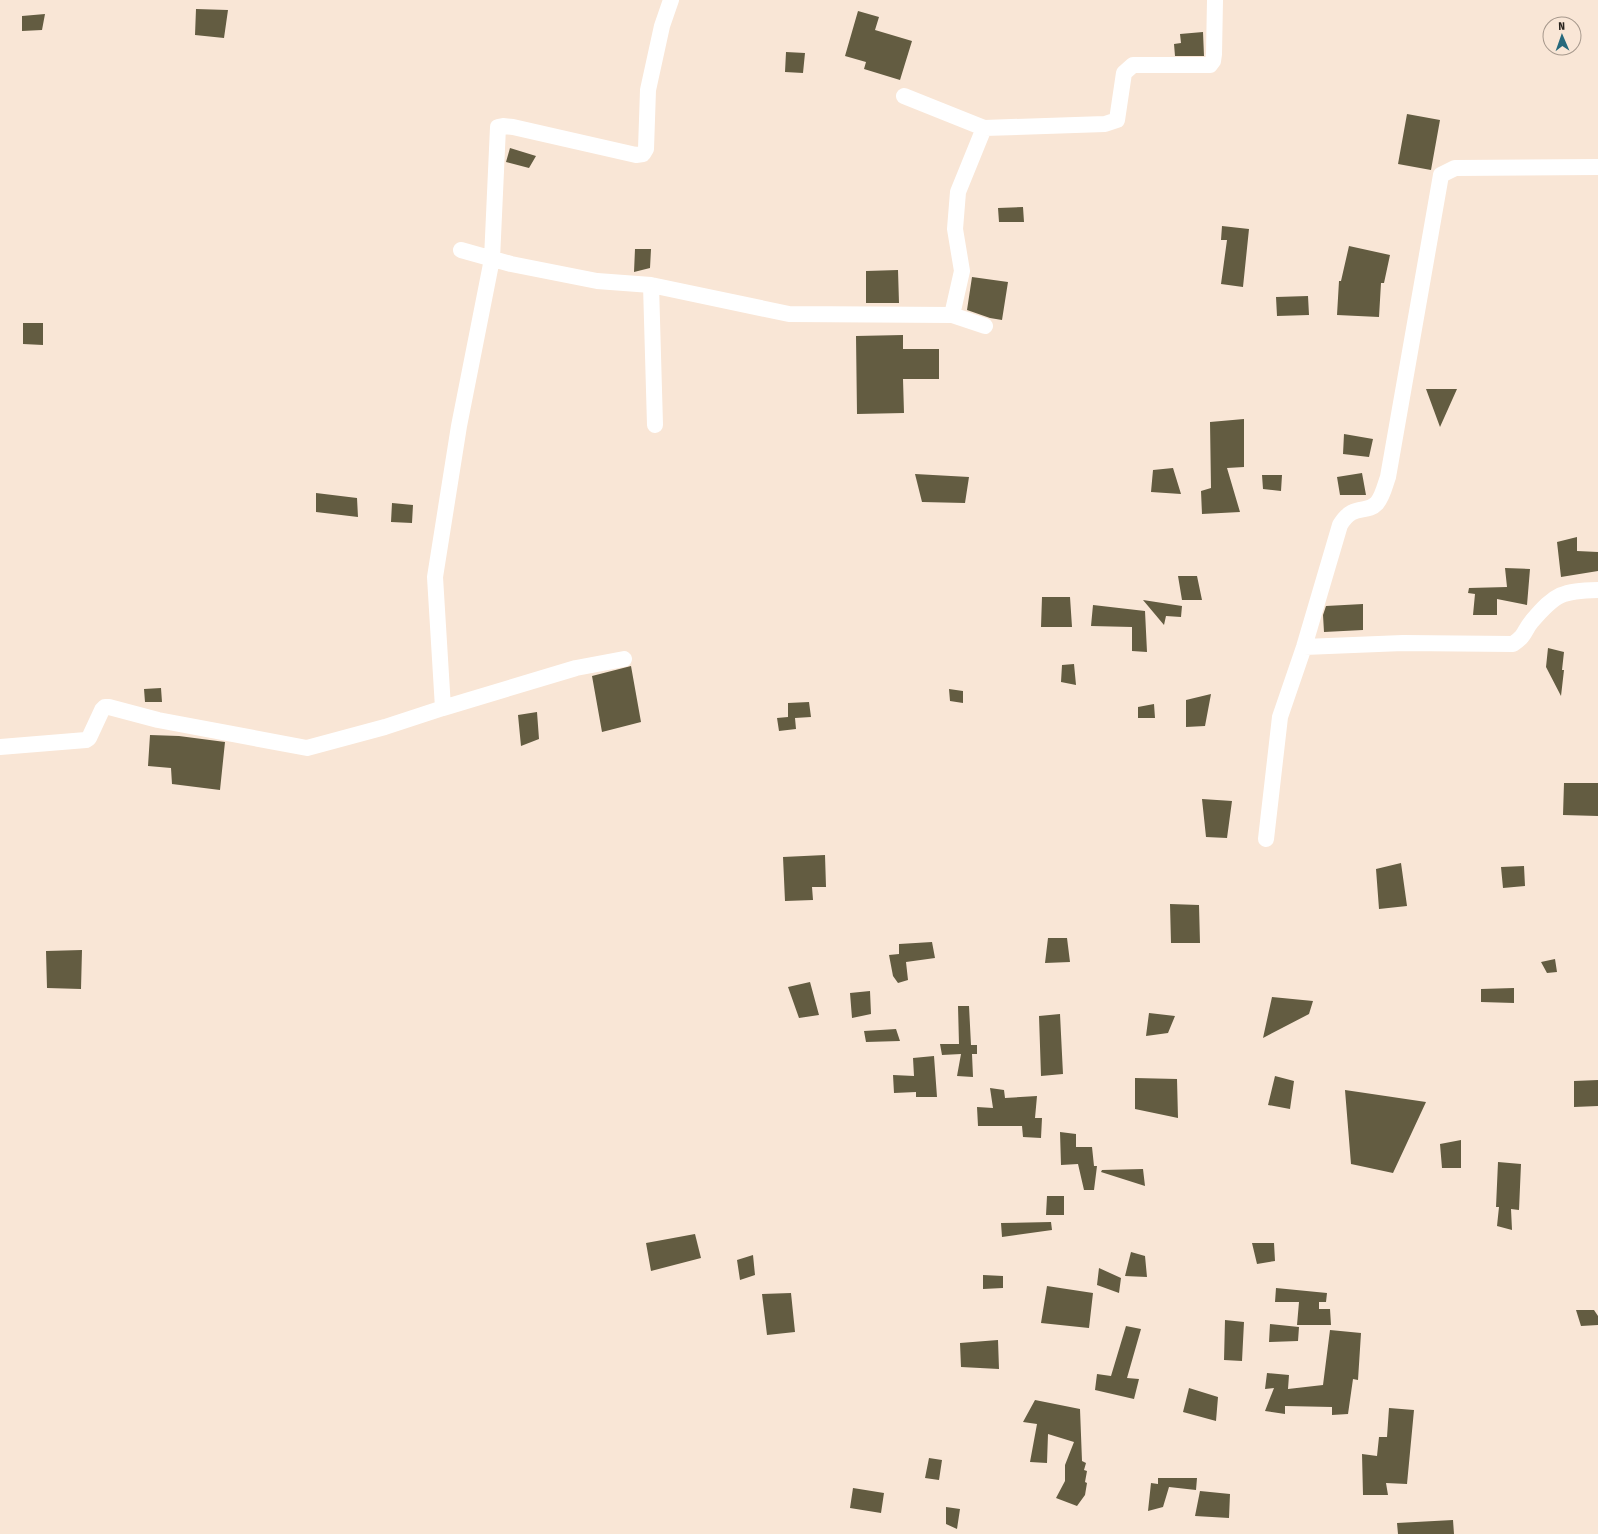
<svg xmlns="http://www.w3.org/2000/svg" width="1598" height="1534" viewBox="0 0 1598 1534" font-family="'Fira Sans Condensed',sans-serif">
<style>
.building{fill:#635c41}
.lines{fill:none;stroke-linecap:round;stroke-linejoin:round}
.minor{stroke:#fff;stroke-width:16}
</style>
<rect width="100%" height="100%" fill="#f9e6d6"/>
<path class="building" d="M196,9L228,10L224,38L195,35Z
M858,11L879,17L875,30L912,41L900,80L864,69L866,62L845,56Z
M45,14L42,30L22,31V16Z
M1203,32L1204,56H1175L1174,44L1181,43L1180,34Z
M786,52L805,53L803,73L785,72Z
M1407,114L1440,120L1431,170L1398,164Z
M510,148L536,156L529,168L506,162Z
M1023,207L1024,222H999L998,208Z
M1222,226L1249,229L1243,287L1221,284L1227,240H1221Z
M1349,246L1390,255L1384,283H1381L1379,317L1337,315L1339,281H1341Z
M635,249H651L650,268L634,272Z
M898,270L899,303H866V271Z
M972,277L1008,282L1002,320L990,318L967,310Z
M1308,296L1309,315L1277,316L1276,297Z
M23,323H43V345L23,344Z
M903,335V349H939V379H903L904,413L857,414L856,336Z
M1426,389H1457L1440,427Z
M1244,419V467L1227,468L1240,512L1202,514L1201,491L1211,488L1210,422Z
M1344,434L1373,439L1369,457L1343,454Z
M1173,468L1181,494L1151,492L1153,470Z
M1362,473L1366,495H1340L1337,477Z
M915,474L969,477L965,503L922,502Z
M1262,475H1282L1281,491L1263,489Z
M316,493L357,498L358,517L316,512Z
M392,503L413,505L412,523L391,522Z
M1577,537V551L1598,552V571L1561,577L1557,542Z
M1505,568L1530,569L1527,605L1497,599V615H1473L1475,594L1468,593L1469,588L1507,587Z
M1178,576H1197L1202,600H1182Z
M1042,597H1070L1072,627H1041Z
M1143,600L1182,606L1181,617L1166,616L1164,625Z
M1363,604V630L1324,632L1323,615L1326,606Z
M1093,605L1145,611L1147,652L1132,651V627L1091,626Z
M1548,648L1564,652L1562,670H1564L1561,696L1546,667Z
M1074,664L1076,685L1061,682L1062,665Z
M631,666L641,722L602,732L592,676Z
M161,688L162,702H145L144,689Z
M949,689L963,691V703L950,701Z
M1211,694L1205,726L1186,727V700Z
M809,702L811,717L795,718L796,729L779,731L777,718L788,717V703Z
M1154,704L1155,718H1138V707Z
M537,712L539,739L521,746L518,715Z
M150,735L179,736L225,742L220,790L172,784L171,768L148,766Z
M1564,783H1598V816L1563,815Z
M1202,799L1232,801L1227,838L1206,837Z
M825,855L826,887H812L813,900L785,901L783,857Z
M1401,863L1407,906L1379,909L1376,869Z
M1524,866L1525,886L1503,888L1501,867Z
M1170,904L1199,905L1200,943H1171Z
M1048,938H1067L1070,962L1045,963Z
M932,942L935,958L906,962L908,980L898,983L893,976L889,955L899,954V944Z
M82,950L81,989L47,988L46,951Z
M1555,959L1557,972L1547,973L1541,962Z
M810,982L819,1015L799,1018L788,987Z
M1514,988V1003L1481,1002V989Z
M870,991L871,1014L852,1018L850,993Z
M1272,997L1313,1001L1309,1014L1263,1038Z
M958,1006H969L971,1045H977V1054H972L973,1077L957,1076L961,1054L942,1055L940,1044H959Z
M1149,1013L1175,1016L1168,1033L1146,1036Z
M1060,1014L1063,1074L1041,1076L1039,1016Z
M896,1029L900,1041L866,1042L864,1031Z
M934,1056L937,1097H916V1092L894,1093L893,1075L914,1076L913,1058Z
M1275,1076L1294,1081L1290,1109L1268,1105Z
M1135,1078L1177,1079L1178,1118L1135,1109Z
M1598,1080V1106L1574,1107V1081Z
M990,1088L1004,1090L1005,1098L1037,1096L1035,1118H1042L1041,1138L1023,1137L1022,1126H978L977,1107L993,1108Z
M1345,1090L1426,1102L1393,1173L1351,1164Z
M1060,1132L1076,1134V1147H1092L1094,1166H1097L1094,1190H1084L1078,1164L1061,1165Z
M1461,1140V1168H1442L1440,1144Z
M1498,1162L1521,1164L1519,1210L1511,1209L1512,1230L1497,1226L1499,1207H1496Z
M1143,1169L1145,1186L1101,1172L1102,1170Z
M1047,1196H1064V1215H1046Z
M1051,1222L1052,1230L1002,1237L1001,1223Z
M695,1234L701,1258L651,1271L646,1243Z
M1252,1243H1274L1275,1261L1257,1264Z
M1131,1252L1145,1256L1147,1277L1125,1276Z
M753,1255L755,1275L740,1280L737,1260Z
M1099,1268L1121,1278L1119,1293L1097,1285Z
M983,1275L1003,1276V1288L983,1289Z
M1047,1286L1093,1293L1089,1328L1041,1323Z
M1276,1288L1327,1293L1326,1302H1319V1309H1330L1331,1325H1297L1299,1302H1275Z
M791,1293L795,1332L767,1335L762,1294Z
M1576,1310H1594L1598,1316V1325L1581,1326Z
M1225,1320L1244,1322L1242,1361L1224,1360Z
M1270,1324L1299,1327L1298,1341L1269,1342Z
M1126,1326L1141,1329L1127,1378L1139,1379L1134,1399L1095,1390L1097,1374L1111,1376Z
M1330,1330L1361,1333L1358,1380L1353,1379L1348,1414L1332,1415V1407L1285,1406V1414L1265,1411L1274,1388L1265,1389L1267,1373L1289,1375L1288,1389L1323,1385Z
M998,1340L999,1369L961,1367L960,1343Z
M1189,1388L1218,1397L1216,1421L1183,1412Z
M1035,1400L1080,1409L1082,1461L1086,1463L1084,1470L1087,1471L1085,1482L1087,1483L1085,1495L1077,1506L1056,1498L1065,1481V1465L1074,1442L1048,1434L1047,1463L1030,1462L1037,1424L1023,1422Z
M1389,1408L1414,1410L1407,1484L1386,1483L1388,1495H1363L1362,1454L1377,1456L1379,1437H1387Z
M929,1458L942,1460L939,1480L925,1478Z
M1158,1478H1197L1196,1490L1169,1487L1163,1507L1148,1511L1151,1483L1158,1484Z
M853,1488L884,1493L881,1513L850,1508Z
M1200,1491L1230,1494L1229,1518L1195,1516Z
M946,1507L960,1509L957,1529L946,1524Z
M1453,1520L1454,1534H1398L1397,1523Z"/>
<g class="lines">
<path class="minor" d="M904,96L984,128L1105,124L1117,120L1124,73L1133,65H1210L1213,61L1214,54L1215,0
M984,128L958,192L955,229L962,271L952,315L985,326
M461,250L511,264L597,281L651,285L789,314L952,315
M651,285L655,425
M1304,647L1403,643L1513,644C1527,634 1523,632 1532,621C1556,593 1562,591 1598,590
M624,659L576,668L443,708L435,577L459,426L492,259L498,127L503,126L513,127L636,155L643,154L646,149L648,90L662,26L671,0
M0,747L86,740L89,738L102,710L105,707H109L158,720L307,748L385,727L443,708
M1266,839L1280,717L1304,647L1340,525C1354,502 1366,515 1377,503C1383,496 1385,485 1388,477L1441,175L1455,168L1598,167"/>
</g>
<g transform="translate(1562 36) rotate(358)"><circle r="19" fill="#f9e6d6" stroke="#a6988c"/>
<path d="M0-3L7 15L0 10L-7 15Z" fill="#27697c"/>
<text y="-6" font-size="11" font-weight="bold" text-anchor="middle" fill="#29231d">N</text>
</g>
</svg>
